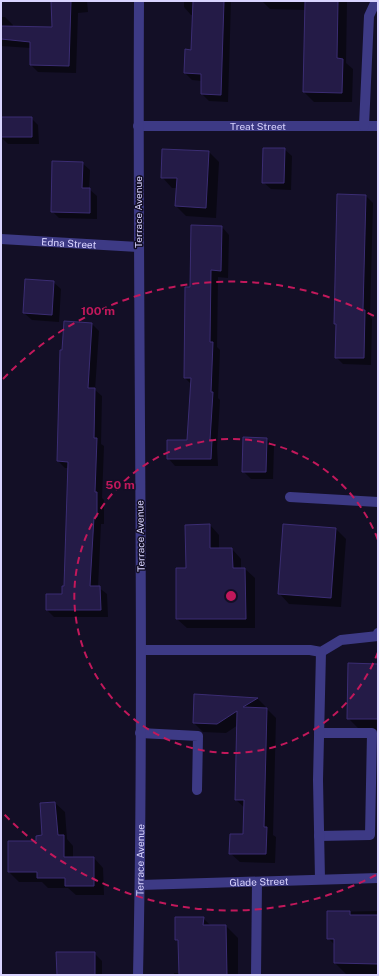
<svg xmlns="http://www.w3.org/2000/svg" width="379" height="976" viewBox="0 0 379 976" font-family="'Public Sans',sans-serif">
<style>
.shadow{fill:#0007}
.building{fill:#241b47;stroke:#3b2d73}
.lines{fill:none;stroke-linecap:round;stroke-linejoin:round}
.minor{stroke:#3d3a85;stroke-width:10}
.ring{fill:none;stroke:#c2185b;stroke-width:2;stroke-dasharray:7 5}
.labels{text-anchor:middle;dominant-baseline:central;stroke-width:3;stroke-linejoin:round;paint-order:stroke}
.street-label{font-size:10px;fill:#d9d4ff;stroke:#130f26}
.centre{fill:#c2185b;stroke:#130f26;stroke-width:2}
.ring-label{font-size:12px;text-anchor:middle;font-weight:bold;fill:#c2185b;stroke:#130f26;stroke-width:3;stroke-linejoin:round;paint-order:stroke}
</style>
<rect width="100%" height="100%" fill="#130f26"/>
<path class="shadow" d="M52,1H87L88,12L78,13L76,73L38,72L31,65V48L1,46V17H5L13,25L12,27L53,28Z
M184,1H231L228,102L209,101L202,94V81L192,80L185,73L192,51L194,15H191L184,7Z
M262,1H347L346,63L353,69L352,102H314L304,92L306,10L270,9Z
M1,118H31L38,125L39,144H8L1,137Z
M284,149L292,156L291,190L271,189L263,182Z
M209,152L219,162L216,218L186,216L176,206L177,188H172L162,177Z
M82,163L90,170L89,189L97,196V219L59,218L52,211Z
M366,196L373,203L370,316L372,319L371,365L343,364L336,357L337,326L335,324Z
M222,227L229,235L228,278L218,277L217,347L220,350L218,398L220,400L217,447L218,466H175L168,458L188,441L191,384L185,378L191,288Z
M53,282L61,289L59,322L32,320L24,313Z
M92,324L99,331L95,390L102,396L101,444L104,446L102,498L104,500V524H101L98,587L107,594L108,617H54L47,610V595H63L65,587L69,468H65L58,461L63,351Z
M267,439L274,446L273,479H251L243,471Z
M210,525L219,535V549H232L241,559V569H245L255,578V628H187L177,619L187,569Z
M284,525L336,529L346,539L341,607L289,604L279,593Z
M378,665V730H360L348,718Z
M195,695L258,699L266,707L264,709H267L276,718L273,835L276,837L275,863L240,862L230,853L244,835L245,808L236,800L238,725L226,733L203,732L194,723Z
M55,803L65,812L67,839L73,846V858H94L103,868L104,895H76L68,888H48L42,882H19L9,872L43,836Z
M378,911V975H347L335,963V945L328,938V912Z
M203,918L211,926H226L238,938V975H174V973H180V943L176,940Z
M94,953L102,961V975H57Z"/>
<path class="building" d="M51,1H71L69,66L30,65V42L1,39V26L52,27Z
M193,1H224L221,95L201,94V74L184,73L185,49L191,50Z
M305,1H338L337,58L343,59L342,93L303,92Z
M1,117H32V137H1Z
M263,148H285L284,183H262Z
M162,149L209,151L206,208L175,206L177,178H161Z
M52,161L83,162L82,188H90V213L51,212Z
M337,194L366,195L363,310H365L364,358H335L336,324H334Z
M191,225L222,226L221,271L211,270L210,342H213L211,392H213L210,440H212L211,459H167V440H187L191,378H184L185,287H190Z
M25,279L54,281L52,315L23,313Z
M64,321L92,323L88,388H95L94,438H97L95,492H97V517H94L90,586H100L101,610H46V594H62V586H64L68,462L57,461L60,350H62Z
M243,437L267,438L266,472H242Z
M210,524V548H232L233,568H245L246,619H176V568H186L185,525Z
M283,524L336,528L331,598L278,594Z
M348,663L378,664V719H347Z
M194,694L258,698L243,707L267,708L264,827H267L266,854H229L230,834H243L244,800H235L237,711L217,724L193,723Z
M55,802L58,835H64V857H94V886H65V878H37V872H8V841H36V836L42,835L40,803Z
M327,911H350V915H378V964L334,963V939H327Z
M175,917H204L203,925H226L227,975H179L178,940H175Z
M56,952H95V975H57Z"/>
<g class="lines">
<g class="minor">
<path id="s1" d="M138,126H378"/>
<path d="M364,126L369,16L376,1"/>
<path id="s2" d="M1,239L138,247"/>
<path d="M290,497L378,502"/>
<path d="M142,650H310L321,652L341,640L378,636V633"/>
<path d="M140,733L198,736L197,790"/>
<path d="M319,836L370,835L372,733H319"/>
<path d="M320,879L318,780L321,652"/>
<path id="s3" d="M140,885L378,878"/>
<path id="s4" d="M138,975C145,650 137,326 139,1"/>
<path d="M256,975L257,882"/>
</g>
</g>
<g class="ring">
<path d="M378 652A157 157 0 1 1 378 540"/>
<path d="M376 875A315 315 0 0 1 3 813M3 379A315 315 0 0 1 376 317"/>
</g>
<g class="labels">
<g class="street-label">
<text stroke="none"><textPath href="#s1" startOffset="120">Treat Street</textPath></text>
<text transform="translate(138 212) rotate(-90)">Terrace Avenue</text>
<text stroke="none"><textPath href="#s2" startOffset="68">Edna Street</textPath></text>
<text transform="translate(140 536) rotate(-91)">Terrace Avenue</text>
<text stroke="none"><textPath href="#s4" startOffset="115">Terrace Avenue</textPath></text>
<text stroke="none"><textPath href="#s3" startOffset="119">Glade Street</textPath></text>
</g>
</g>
<circle cx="231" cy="596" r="6" class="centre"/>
<g class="ring-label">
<text x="98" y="315">100 m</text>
<text x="120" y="489">50 m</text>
</g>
<rect width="379" height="976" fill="none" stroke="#d9d4ff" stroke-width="4"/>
</svg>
